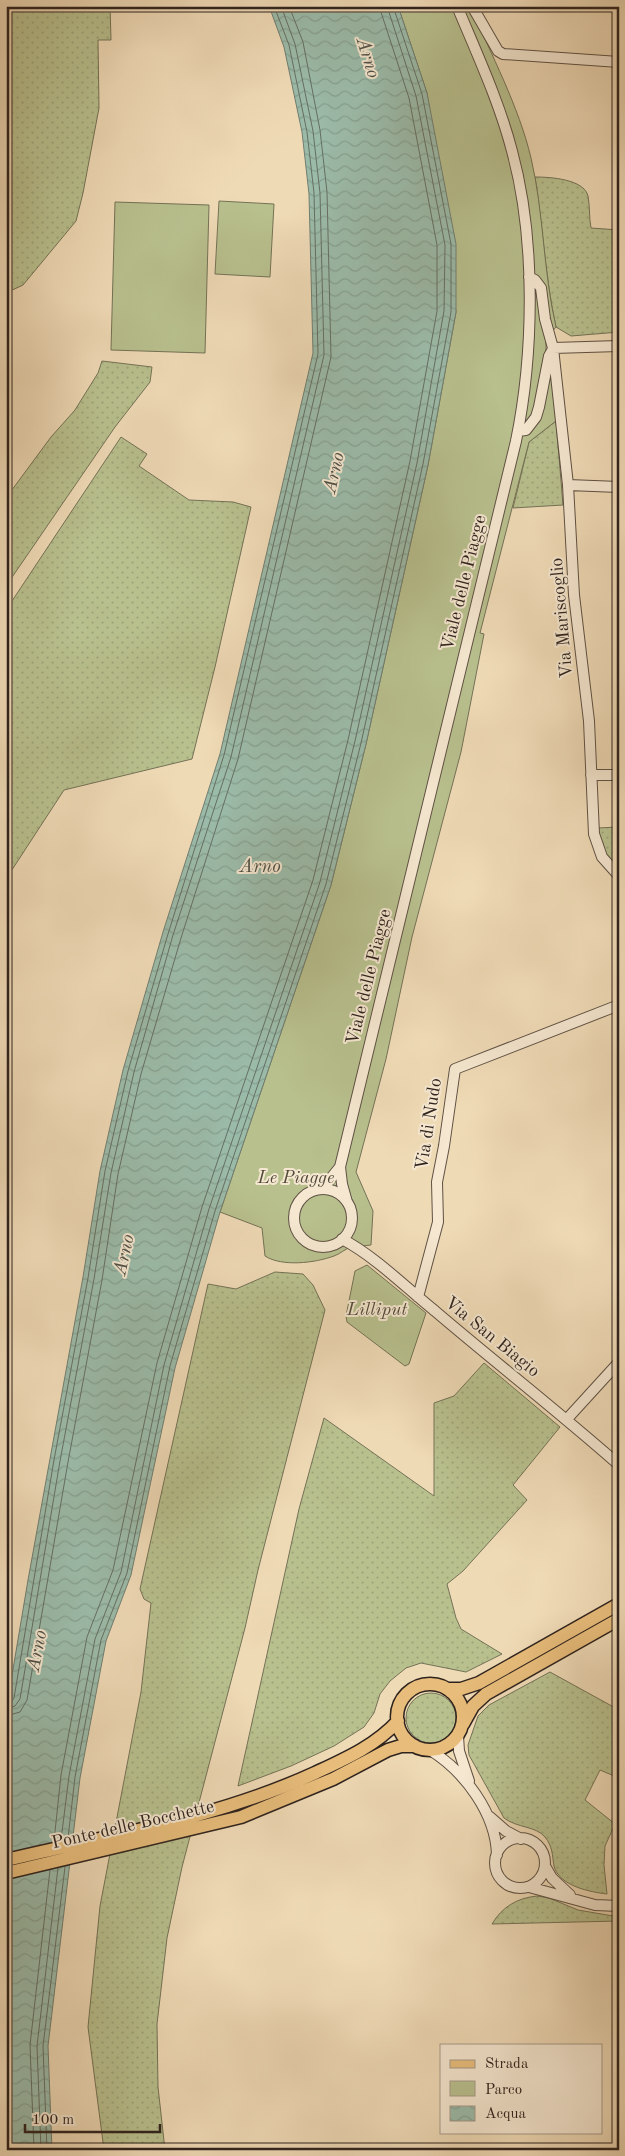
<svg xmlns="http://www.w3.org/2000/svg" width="625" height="2156" viewBox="0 0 625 2156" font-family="'Old Standard TT',serif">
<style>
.grass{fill:url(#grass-dots);stroke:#747256}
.park{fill:#b8c08e;stroke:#747256}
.water{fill:url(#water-waves);stroke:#707e71}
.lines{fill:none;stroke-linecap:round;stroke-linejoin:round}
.shore{stroke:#656f64;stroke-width:1}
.minor-casing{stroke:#5f5144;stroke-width:12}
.major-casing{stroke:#2f231e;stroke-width:15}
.minor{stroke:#f5e7d0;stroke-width:10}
.major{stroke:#e8bd7b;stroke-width:12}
.labels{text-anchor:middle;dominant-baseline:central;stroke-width:4;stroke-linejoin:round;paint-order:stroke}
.street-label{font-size:18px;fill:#2f231e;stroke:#f5e7d0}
.park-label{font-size:18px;font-style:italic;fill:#514a3a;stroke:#f5e7d0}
.water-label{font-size:19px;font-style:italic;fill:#4f5148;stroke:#f5e7d0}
</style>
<defs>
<pattern id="grass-dots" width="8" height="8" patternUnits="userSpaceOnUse" patternTransform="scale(1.25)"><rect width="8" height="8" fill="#b8c08e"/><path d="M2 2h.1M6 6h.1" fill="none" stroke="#9ea57a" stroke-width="1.8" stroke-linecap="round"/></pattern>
<pattern id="water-waves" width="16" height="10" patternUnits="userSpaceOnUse" patternTransform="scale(1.25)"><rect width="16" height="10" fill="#9bbba9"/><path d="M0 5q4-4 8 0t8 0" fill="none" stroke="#86a091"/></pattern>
</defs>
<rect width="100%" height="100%" fill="#efdab6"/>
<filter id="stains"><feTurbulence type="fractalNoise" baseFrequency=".004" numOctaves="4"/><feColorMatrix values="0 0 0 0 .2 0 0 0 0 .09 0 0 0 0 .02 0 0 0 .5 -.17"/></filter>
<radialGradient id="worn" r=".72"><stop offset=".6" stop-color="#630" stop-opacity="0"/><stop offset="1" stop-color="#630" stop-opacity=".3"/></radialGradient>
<path class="grass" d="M6,6H110L111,40H98L99,108L83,193L76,221L23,285L6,293Z
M535,177C550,177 584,179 588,196C590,206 589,218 591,228L619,230V332L571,336L556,327C545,277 543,227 535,177Z
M102,361L152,367L150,382L115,427L6,586V498L51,437L75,410L98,373Z
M556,421L563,505L513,508L529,442Z
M121,437L147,454L139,466L189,500L233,502L251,507L215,667L192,759L64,790L6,879V610Z
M619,827V872L605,856L597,828Z
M275,1272L303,1274L313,1285L325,1310L258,1570L245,1628L182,1867L167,1938L157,2024L158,2087L165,2150H104L88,2027L100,1906L141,1692L151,1603L144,1599L140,1589L208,1284L236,1289Z
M484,1363L560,1427L513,1485L527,1500L463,1571L447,1584L456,1618L461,1629L502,1654L466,1672L421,1663L406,1668L390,1681L380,1694L374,1713L364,1727L334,1746L291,1766L238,1786L299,1509L324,1418L434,1496V1403L454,1396Z
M550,1672L619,1710V1778L600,1770L585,1800L615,1824L605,1846L604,1865L607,1894C590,1892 559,1886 554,1866C552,1855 553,1847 545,1837C536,1826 517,1828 504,1818L469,1755L468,1745L478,1716L489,1705Z
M406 1718a25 25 0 1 1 50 0a25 25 0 1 1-50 0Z
M537,1896L549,1898L578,1910L619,1917V1921L492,1924C502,1907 517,1898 537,1896Z"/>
<path class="park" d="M398,6H470C491,54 519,107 531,158C544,213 543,271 556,327L546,339V356L551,364L556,421L529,442L480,633L484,634L461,752L412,937L386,1059L356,1172L373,1211L371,1245C364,1246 357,1246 351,1247C345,1249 340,1254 334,1256C315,1263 282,1267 265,1256L262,1228L220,1212L331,885L366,744L428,465L456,312L427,93Z
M219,201L274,204L270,277L215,274Z
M115,202L209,205L205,353L111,350Z
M367,1265L426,1313L409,1364L405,1366L347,1322L346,1316L355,1271Z"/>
<path class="water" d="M269,6H398L427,93L456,244V312L428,465L366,744L331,885L220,1212L175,1368L131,1575L106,1641L80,1778L48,2046L52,2150H6V1711L28,1580L83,1277L100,1171L123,1070L163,932L220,754L313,353L309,194L302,132L284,47Z"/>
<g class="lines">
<path class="shore" d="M6,1702H11L14,1698L54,1460L88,1278L105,1171L128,1071L168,934L224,755L318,354L314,193L307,132L289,45L274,6
M6,1709L15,1706L20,1699L60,1461L94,1279L111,1173L134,1072L173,935L231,757L324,355L320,193L313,131L295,44L281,6
M6,1716L20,1712L27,1700L68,1462L102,1280L118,1174L141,1074L181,938L238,759L331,357L327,192L320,130L303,42L289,6
M68,1838L75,1777L101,1640L127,1573L170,1366L215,1211L326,884L361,743L423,464L451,312V244L422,94L393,6
M61,1840L69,1776L95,1639L121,1572L164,1365L209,1209L320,882L355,741L417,463L444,311L445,245L416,96L387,6
M54,1841L61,1775L87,1637L113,1570L157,1363L202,1207L313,880L348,740L410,461L437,311V245L409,98L379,6
M34,2150L30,2045L50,1870
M41,2150L37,2046L58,1868
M47,2150L43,2046L65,1867"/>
<g class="minor-casing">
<path id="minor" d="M472,6L498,51L503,54L619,62
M529,277L535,280L541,288L545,319L553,348L568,485L574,595L589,721L594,834L602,857L619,876
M553,348L619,346
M518,431L526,430L536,417L539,407L549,356L553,349
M568,485L619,487
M591,775H619
M322,1189L340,1167
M294 1218a29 29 0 1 1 58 0a29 29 0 1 1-58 0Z
M347,1202L342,1184L340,1167L516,441C534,353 536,239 512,151C499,101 477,54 457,6
M342,1239C376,1257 405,1287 435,1311C496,1363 559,1412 619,1465
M418,1297L438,1222L437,1182L444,1146L455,1069L619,1005
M567,1419L619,1362
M458,1736L459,1751L469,1781
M430,1750C464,1771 496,1813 497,1855
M490,1817L506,1831L521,1839
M495 1863a25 25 0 1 1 50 0a25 25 0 1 1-50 0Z
M545,1866L552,1878L570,1895
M529,1887L595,1905L619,1906"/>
</g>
<g class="major-casing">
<path id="major" d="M397 1717a33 33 0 1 1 66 0a33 33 0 1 1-66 0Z
M447,1689H461L479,1683L619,1604
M463,1724L473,1706L486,1694L619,1619
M6,1860C111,1835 217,1818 315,1773C345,1759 375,1746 398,1721
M6,1873L241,1817L333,1779L388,1750L401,1746H415"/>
</g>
<use href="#minor" class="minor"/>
<use href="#major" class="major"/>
</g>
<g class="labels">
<g class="street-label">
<text transform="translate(464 583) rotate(-76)">Viale delle Piagge</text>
<text transform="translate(562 618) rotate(-95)">Via Mariscoglio</text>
<text transform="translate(369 977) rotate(-76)">Viale delle Piagge</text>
<text transform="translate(429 1124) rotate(-81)">Via di Nudo</text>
<text transform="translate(492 1337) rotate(39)">Via San Biagio</text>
<text transform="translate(133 1825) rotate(-13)">Ponte delle Bocchette</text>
</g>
<g class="park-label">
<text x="296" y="1178">Le Piagge</text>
<text x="377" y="1310">Lilliput</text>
</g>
<g class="water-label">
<text transform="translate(367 58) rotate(73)">Arno</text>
<text transform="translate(335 473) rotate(-77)">Arno</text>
<text x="260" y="867">Arno</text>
<text transform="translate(125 1255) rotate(-78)">Arno</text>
<text transform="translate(38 1651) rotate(-79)">Arno</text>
</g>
</g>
<rect width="625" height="2156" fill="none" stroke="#efdab6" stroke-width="25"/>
<rect x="8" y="8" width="610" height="2141" fill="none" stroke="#2f231e" stroke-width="2.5"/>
<rect x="12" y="12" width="600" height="2131" fill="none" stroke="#2f231e"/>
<rect x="440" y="2044" width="162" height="90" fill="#f5e7d0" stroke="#a69989"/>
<rect x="450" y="2060" width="25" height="8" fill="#e8bd7b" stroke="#a69989"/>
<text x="485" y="2068" font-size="15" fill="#2f231e">Strada</text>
<rect x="450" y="2081" width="25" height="15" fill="#b8c08e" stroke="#a69989"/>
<text x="485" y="2094" font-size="15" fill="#2f231e">Parco</text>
<rect x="450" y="2106" width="25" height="15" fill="url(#water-waves)" stroke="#a69989"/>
<text x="485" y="2118" font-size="15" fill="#2f231e">Acqua</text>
<path d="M25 2124v8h135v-8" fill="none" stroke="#2f231e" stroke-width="2.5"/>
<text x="32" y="2124" font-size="15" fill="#2f231e" stroke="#f5e7d0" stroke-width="4" paint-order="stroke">100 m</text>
<rect width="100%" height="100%" filter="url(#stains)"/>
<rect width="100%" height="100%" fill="url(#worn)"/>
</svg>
